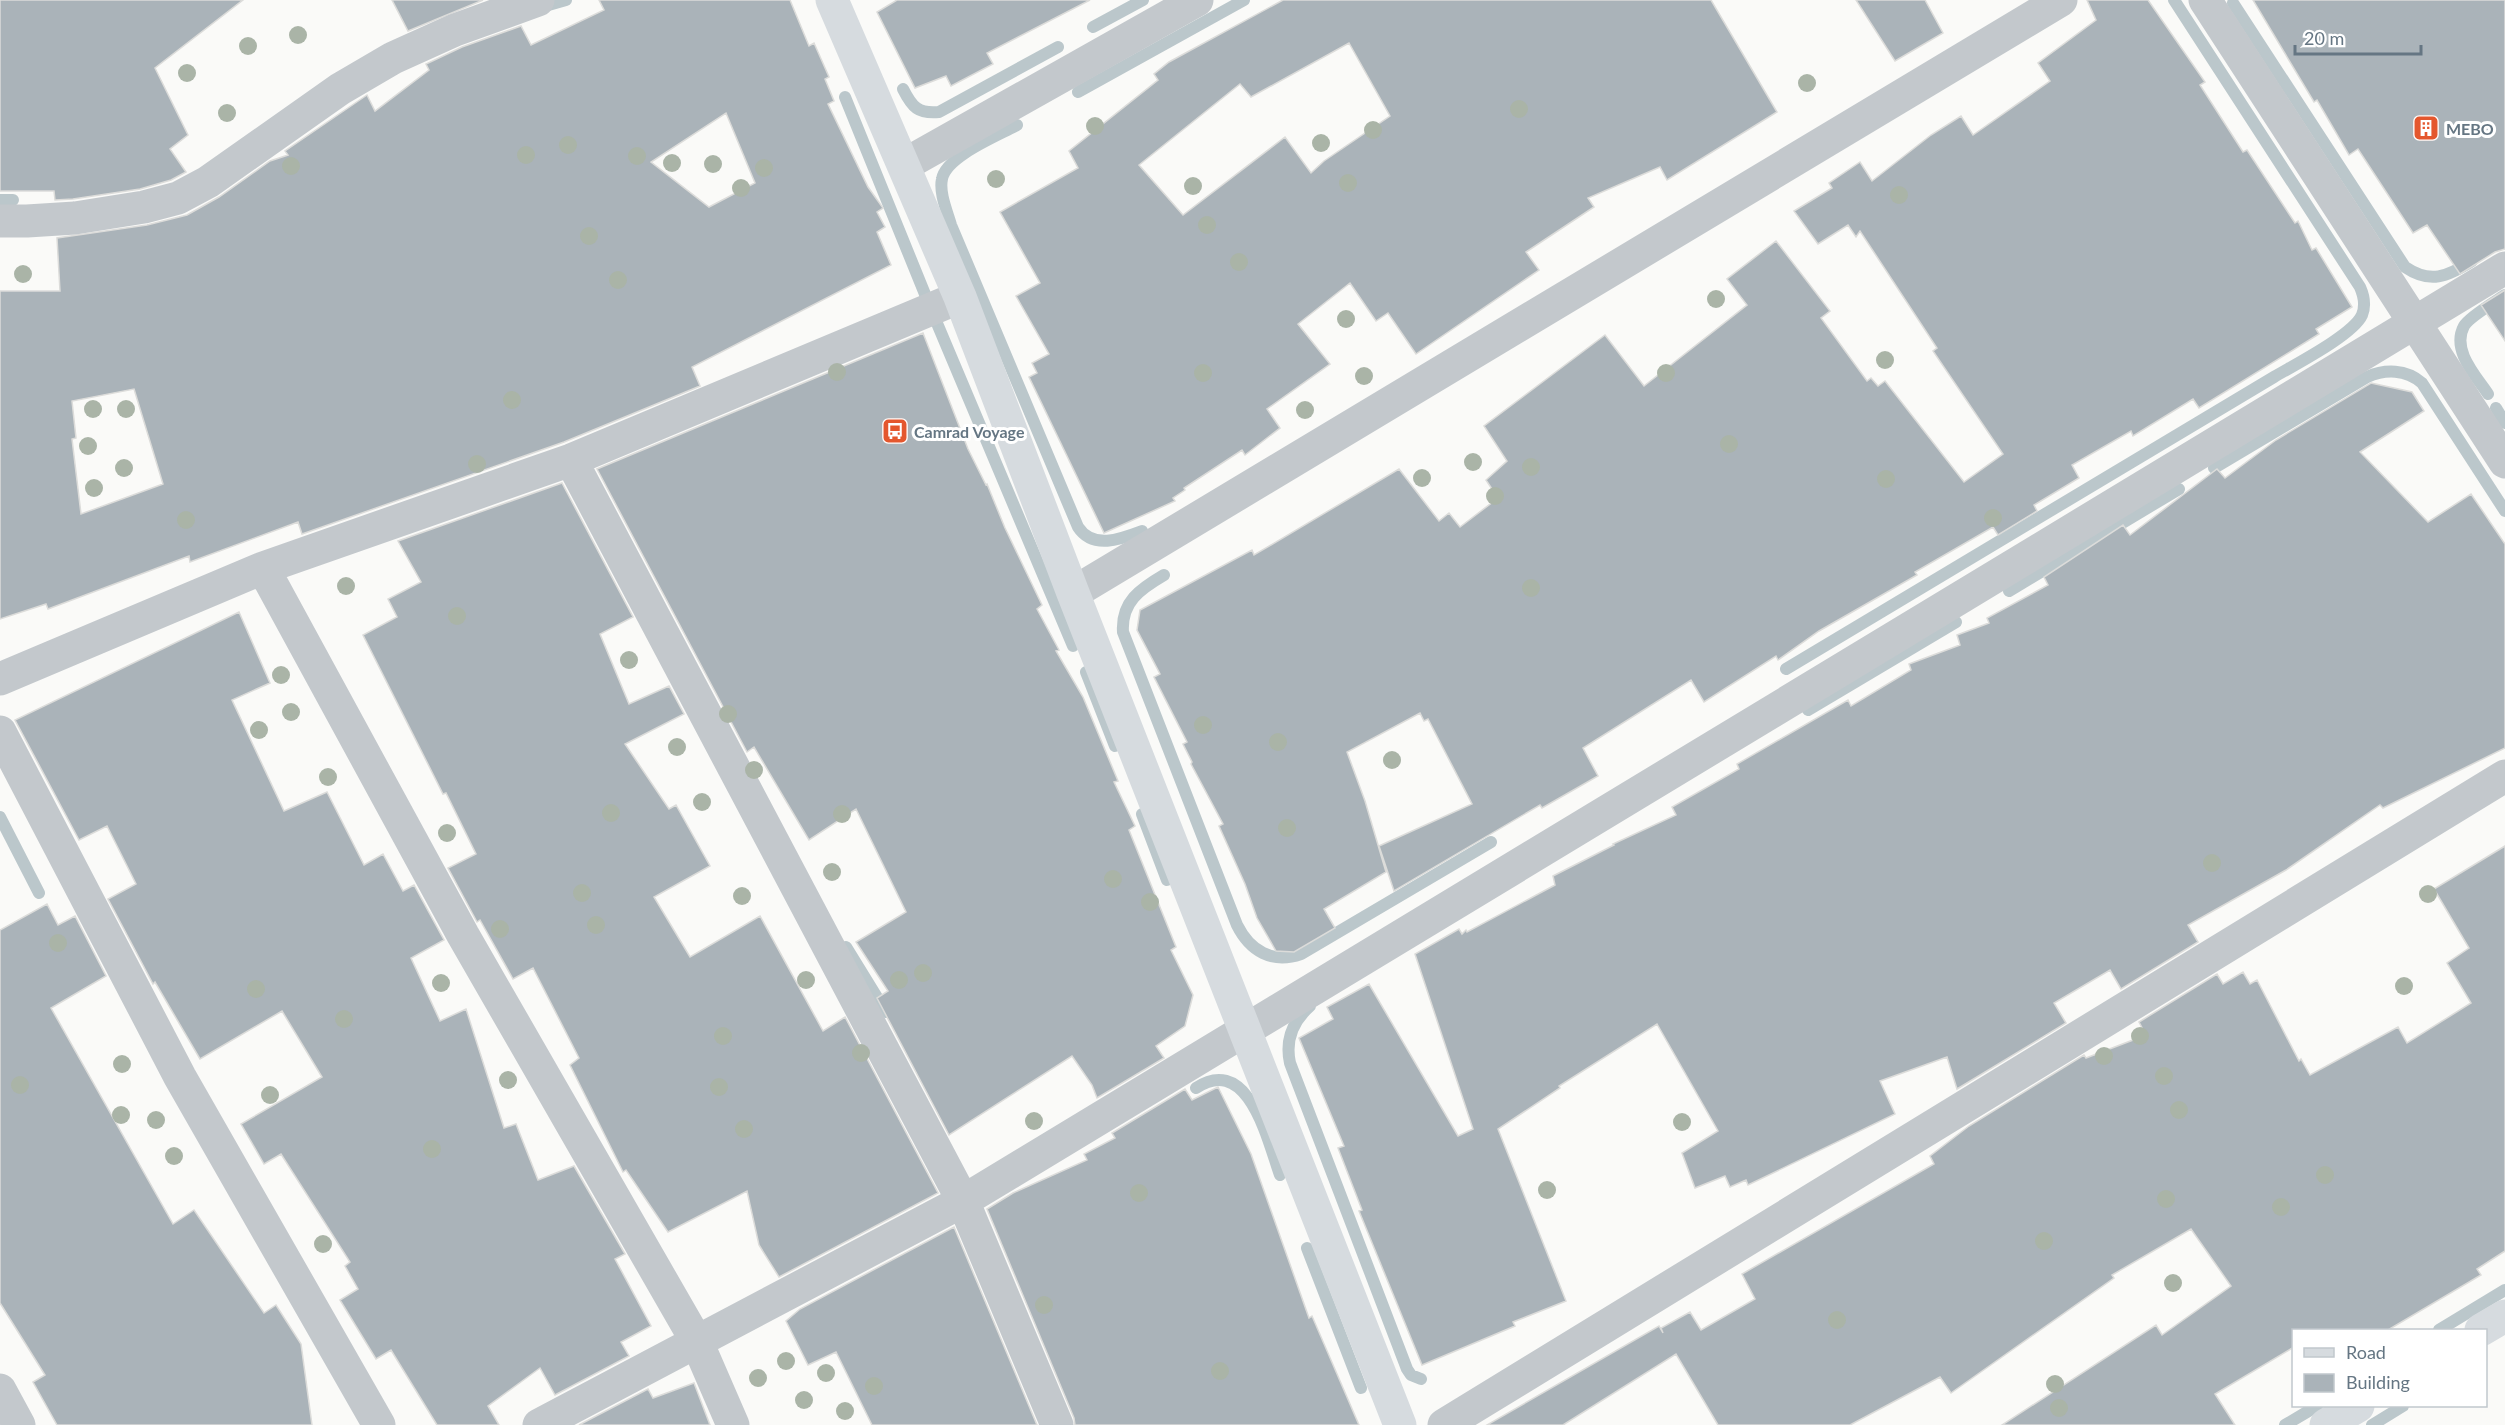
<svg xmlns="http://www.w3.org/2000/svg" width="2505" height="1425" viewBox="0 0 2505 1425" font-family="Lato,sans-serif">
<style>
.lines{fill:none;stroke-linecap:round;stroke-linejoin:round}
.stream{stroke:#bbc7cb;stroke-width:12}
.building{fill:#aab3b9;stroke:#dcdcda;stroke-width:1.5;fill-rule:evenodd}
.street{stroke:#c3c8cc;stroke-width:33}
.secondary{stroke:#d6dbdf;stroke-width:33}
.primary{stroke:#d6dbdf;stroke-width:33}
.tree{fill:#aab4a7}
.labels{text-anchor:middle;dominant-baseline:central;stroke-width:6;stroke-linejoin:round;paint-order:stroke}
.poi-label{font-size:16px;font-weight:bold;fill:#657683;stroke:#fff;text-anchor:start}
</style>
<rect width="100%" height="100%" fill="#fafaf8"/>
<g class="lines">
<path class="stream" d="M2233,3L2405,267C2430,284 2447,277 2472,261
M538,8L566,0
M1093,27L1143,0
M903,89C912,107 918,114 939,112L1058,47
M1078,92L1244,0
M845,97L931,309L1073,646
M1017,125C999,135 946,156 942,179C939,193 947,211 951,225L1078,527C1093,550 1121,539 1142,531
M0,200H13
M2488,394C2476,376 2451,350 2464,326C2469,317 2496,301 2505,295
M2496,408L2505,423
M2214,468L2367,377C2385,369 2406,369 2422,383L2505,511
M1164,575C1140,589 1121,602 1123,632L1237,925C1250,951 1272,964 1301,954L1491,842
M2009,591L2179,489
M1786,669L2274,377C2294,365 2353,335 2362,315C2366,305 2364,296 2360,287L2174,0
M1086,672L1115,746
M1808,710L1956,622
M1142,814L1167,880
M0,817L39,893
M846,947L886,1012
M1310,1006C1293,1021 1285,1040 1290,1063L1407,1369L1411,1375L1421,1379
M1196,1088C1249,1053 1268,1142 1280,1175
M1307,1248L1361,1388
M2439,1330L2505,1290
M2285,1425L2317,1406
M2372,1425L2403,1406"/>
</g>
<path class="building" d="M0,0H243L155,68L188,135L170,149L186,172L171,180L140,189L73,199L55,200L54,191H0Z
M392,0H483L408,31Z
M599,0H790L809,46L814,43L829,77L825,79L834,101L828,104L868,187L883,208L877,212L885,227L877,232L891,265L692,367L700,386L564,442L302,534L298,522L190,562L189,556L48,609L46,604L0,619V291H60L57,238L147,225L187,215L219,197L270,161L288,155L285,151L367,95L375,111L429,70L426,64L462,47L521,26L531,45L604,10ZM726,113L755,183L709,207L651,162ZM134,389L163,484L81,514L72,439L76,438L72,401Z
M897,0H1090L987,53L993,64L951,86L946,76L915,88L877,12Z
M1283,0H1711L1777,112L1667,180L1660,167L1588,198L1594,207L1526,252L1539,270L1416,354L1388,313L1376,321L1350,283L1298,324L1330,364L1267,409L1280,428L1245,455L1242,450L1184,488L1185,490L1173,498L1175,501L1104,533L1029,377L1037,373L1032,363L1049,354L1016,296L1040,283L1000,212L1078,168L1069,151L1158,80L1154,74L1169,62ZM1349,43L1390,116L1324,161L1311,173L1285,137L1183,215L1139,165L1240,84L1251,97Z
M1856,0H1925L1943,33L1895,61Z
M2087,0H2148L2205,82L2200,85L2243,152L2247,150L2295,223L2298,221L2312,250L2316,248L2352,307L2316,329L2319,334L2199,408L2193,399L2133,436L2131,431L2072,465L2079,478L2034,505L2037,511L1998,535L1993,527L1915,572L1917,575L1819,631L1778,660L1776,656L1704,702L1691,680L1583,748L1598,776L1542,808L1540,805L1394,891L1379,846L1472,804L1428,719L1424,721L1420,713L1347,752L1365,801L1386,872L1324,909L1335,928L1294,952L1276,951L1257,918L1245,884L1219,826L1223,824L1191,764L1192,762L1183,744L1187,742L1154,677L1160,674L1137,630L1140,610L1252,550L1254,555L1399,469L1439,521L1449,513L1460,527L1498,498L1486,480L1507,461L1484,426L1605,335L1644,386L1747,305L1727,279L1776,241L1830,311L1821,318L1867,381L1871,378L1878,386L1885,381L1964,482L2003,454L1933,351L1937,348L1860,231L1856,237L1848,225L1818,244L1794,211L1832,188L1829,183L1860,162L1872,181L1931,135L1961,116L1973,135L2050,81L2038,63L2096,20Z
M2253,0H2505V249L2495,252L2460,274L2427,225L2413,233L2358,149L2349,155L2317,100L2314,102Z
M2505,290V341L2481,305Z
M923,333L968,449L986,485L987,484L1005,528L1042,605L1037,609L1059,650L1056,651L1083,697L1118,781L1114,782L1135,826L1129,830L1176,947L1171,950L1193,995L1185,1026L1156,1046L1164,1058L1097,1098L1092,1085L1072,1056L949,1135L877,998L888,991L856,942L906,912L856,809L809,840L754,747L747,752L597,469Z
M2371,383L2412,392L2424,411L2360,452L2428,522L2471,494L2505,544V748L2383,808L2380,805L2286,870L2188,925L2198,942L2121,989L2110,970L2054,1003L2066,1023L1957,1089L1947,1057L1880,1081L1895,1114L1748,1185L1746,1180L1730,1187L1725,1176L1695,1188L1682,1153L1718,1131L1657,1024L1559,1086L1560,1088L1498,1129L1566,1301L1513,1322L1515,1326L1422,1365L1359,1211L1362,1210L1338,1148L1344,1146L1299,1038L1333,1019L1327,1007L1369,984L1458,1136L1473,1129L1415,954L1459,929L1462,934L1466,930L1467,932L1555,885L1553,876L1614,845L1613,844L1676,815L1672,807L1739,769L1737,764L1848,700L1851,706L1911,670L1909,664L1960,645L1957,635L1989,623L1987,618L2048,585L2044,577L2123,525L2130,535L2217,469L2225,478L2276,440Z
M562,483L633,617L600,634L629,704L669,686L684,714L625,744L669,809L676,805L710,866L654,897L690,957L760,916L823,1031L845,1017L938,1193L779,1277L759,1245L747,1191L668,1232L626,1170L623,1172L570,1065L579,1058L533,968L513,979L480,920L477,922L448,868L476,854L446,793L443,794L363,635L397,617L388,599L421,582L398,541Z
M239,612L270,683L232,700L284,811L327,792L364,865L383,854L403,891L414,885L444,940L411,958L440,1021L466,1009L504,1128L516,1124L538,1180L574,1166L625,1254L615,1259L651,1326L621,1342L629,1356L555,1395L540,1368L488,1406L499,1425H437L391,1350L376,1359L340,1300L358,1289L345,1266L350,1262L281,1154L264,1164L241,1124L322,1077L282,1011L200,1059L155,982L153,984L108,899L136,884L107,826L79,840L15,720Z
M2505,846V1251L2477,1269L2481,1275L2388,1330H2294V1347L2215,1394L2235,1425H2002L2156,1325L2162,1335L2231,1286L2191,1229L2112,1275L2114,1278L1951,1393L1940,1377L1850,1425H1718L1676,1354L1563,1425H1487L1659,1326L1663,1333L1661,1328L1690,1312L1701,1330L1755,1299L1742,1274L1934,1164L1930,1156L1969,1126L2084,1055L2086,1058L2146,1035L2139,1022L2217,974L2223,984L2243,972L2250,984L2257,980L2299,1061L2301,1059L2310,1075L2398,1027L2407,1043L2471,1003L2447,963L2469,948L2434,889Z
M47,904L58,925L75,916L106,976L51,1008L173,1224L194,1210L264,1313L276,1305L301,1344L312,1425H57L33,1382L45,1375L0,1303V930Z
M1218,1087L1251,1154L1309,1318L1312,1316L1359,1425H1075L1074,1418L987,1209L1013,1193L1087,1160L1084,1154L1115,1138L1112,1133L1185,1089L1192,1100Z
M954,1227L1037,1425H872L836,1352L808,1365L786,1321L800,1309Z
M694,1383L710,1425H579L648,1389L653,1398Z"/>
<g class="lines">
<path class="street" d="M2205,0L2505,462
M904,165L1197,0
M0,221H27L75,218L144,207L178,198L208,182L340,89L393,58L455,30L538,0
M571,460L963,1201L1057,1425
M263,568L463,935L697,1342L733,1425
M1073,593L2061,0
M0,679L263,568L571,460L960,297
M0,732L180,1077L379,1425
M0,1390L19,1425
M539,1425L963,1201L2505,268
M1444,1425L2505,776"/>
<path class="secondary" d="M832,0L960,297L1073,593L1400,1425"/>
<path class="primary" d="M2481,1330L2505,1316
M2326,1425L2358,1406"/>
</g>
<g class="tree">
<circle cx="298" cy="35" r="9"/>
<circle cx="248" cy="46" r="9"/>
<circle cx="187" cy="73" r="9"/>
<circle cx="1807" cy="83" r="9"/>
<circle cx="1519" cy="109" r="9"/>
<circle cx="227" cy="113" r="9"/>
<circle cx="1095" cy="126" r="9"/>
<circle cx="1373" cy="130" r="9"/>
<circle cx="1321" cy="143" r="9"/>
<circle cx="568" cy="145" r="9"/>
<circle cx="526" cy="155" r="9"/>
<circle cx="637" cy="156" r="9"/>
<circle cx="672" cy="163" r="9"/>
<circle cx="713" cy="164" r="9"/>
<circle cx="291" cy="166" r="9"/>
<circle cx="764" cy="168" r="9"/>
<circle cx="996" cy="179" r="9"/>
<circle cx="1348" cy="183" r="9"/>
<circle cx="1193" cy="186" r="9"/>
<circle cx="741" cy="188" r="9"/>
<circle cx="1899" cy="195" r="9"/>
<circle cx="1207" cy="225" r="9"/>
<circle cx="589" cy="236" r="9"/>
<circle cx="1239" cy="262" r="9"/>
<circle cx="23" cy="274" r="9"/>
<circle cx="618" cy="280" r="9"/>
<circle cx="1716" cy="299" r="9"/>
<circle cx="1346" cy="319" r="9"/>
<circle cx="1885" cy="360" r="9"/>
<circle cx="837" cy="372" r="9"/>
<circle cx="1203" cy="373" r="9"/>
<circle cx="1666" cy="373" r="9"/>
<circle cx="1364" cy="376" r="9"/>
<circle cx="512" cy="400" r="9"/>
<circle cx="93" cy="409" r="9"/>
<circle cx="126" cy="409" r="9"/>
<circle cx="1305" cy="410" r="9"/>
<circle cx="1729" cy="444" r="9"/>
<circle cx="88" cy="446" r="9"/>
<circle cx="1473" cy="462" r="9"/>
<circle cx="477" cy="464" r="9"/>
<circle cx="1531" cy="467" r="9"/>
<circle cx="124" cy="468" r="9"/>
<circle cx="1422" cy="478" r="9"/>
<circle cx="1886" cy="479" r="9"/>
<circle cx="94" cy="488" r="9"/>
<circle cx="1495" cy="496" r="9"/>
<circle cx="1993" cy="518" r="9"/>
<circle cx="186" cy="520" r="9"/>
<circle cx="346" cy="586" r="9"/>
<circle cx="1531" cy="588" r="9"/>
<circle cx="457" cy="616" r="9"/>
<circle cx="629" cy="660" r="9"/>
<circle cx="281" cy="675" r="9"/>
<circle cx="291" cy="712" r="9"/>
<circle cx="728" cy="714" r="9"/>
<circle cx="1203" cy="725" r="9"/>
<circle cx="259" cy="730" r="9"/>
<circle cx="1278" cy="742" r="9"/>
<circle cx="677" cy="747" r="9"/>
<circle cx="1392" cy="760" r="9"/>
<circle cx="754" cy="770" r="9"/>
<circle cx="328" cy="777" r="9"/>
<circle cx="702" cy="802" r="9"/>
<circle cx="611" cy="813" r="9"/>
<circle cx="842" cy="814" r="9"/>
<circle cx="1287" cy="828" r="9"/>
<circle cx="447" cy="833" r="9"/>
<circle cx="2212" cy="863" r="9"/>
<circle cx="832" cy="872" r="9"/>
<circle cx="1113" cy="879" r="9"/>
<circle cx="582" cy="893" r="9"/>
<circle cx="2428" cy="894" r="9"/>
<circle cx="742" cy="896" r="9"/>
<circle cx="1150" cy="902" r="9"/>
<circle cx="596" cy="925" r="9"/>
<circle cx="500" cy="929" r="9"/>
<circle cx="58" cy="943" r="9"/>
<circle cx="923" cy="973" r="9"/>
<circle cx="806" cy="980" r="9"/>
<circle cx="899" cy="980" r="9"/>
<circle cx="441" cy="983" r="9"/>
<circle cx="2404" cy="986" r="9"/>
<circle cx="256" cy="989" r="9"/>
<circle cx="344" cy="1019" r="9"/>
<circle cx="723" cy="1036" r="9"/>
<circle cx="2140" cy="1036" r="9"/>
<circle cx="861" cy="1053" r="9"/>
<circle cx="2104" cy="1056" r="9"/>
<circle cx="122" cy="1064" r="9"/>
<circle cx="2164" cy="1076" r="9"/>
<circle cx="508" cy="1080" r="9"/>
<circle cx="20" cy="1085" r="9"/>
<circle cx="719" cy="1087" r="9"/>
<circle cx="270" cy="1095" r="9"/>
<circle cx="2179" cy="1110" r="9"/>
<circle cx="121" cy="1115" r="9"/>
<circle cx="156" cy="1120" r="9"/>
<circle cx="1034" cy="1121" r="9"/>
<circle cx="1682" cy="1122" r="9"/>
<circle cx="744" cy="1129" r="9"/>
<circle cx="432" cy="1149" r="9"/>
<circle cx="174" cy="1156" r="9"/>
<circle cx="2325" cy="1175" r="9"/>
<circle cx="1547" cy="1190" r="9"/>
<circle cx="1139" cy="1193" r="9"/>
<circle cx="2166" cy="1199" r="9"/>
<circle cx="2281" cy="1207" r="9"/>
<circle cx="2044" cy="1241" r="9"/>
<circle cx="323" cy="1244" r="9"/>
<circle cx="2173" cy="1283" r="9"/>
<circle cx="1044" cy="1305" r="9"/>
<circle cx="1837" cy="1320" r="9"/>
<circle cx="786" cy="1361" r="9"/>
<circle cx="1220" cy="1371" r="9"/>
<circle cx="826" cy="1373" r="9"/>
<circle cx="758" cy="1378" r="9"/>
<circle cx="2055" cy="1384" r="9"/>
<circle cx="874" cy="1386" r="9"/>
<circle cx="804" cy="1400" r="9"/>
<circle cx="2059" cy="1408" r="9"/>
<circle cx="845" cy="1411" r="9"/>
</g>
<defs>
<g id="building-square" transform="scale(1.35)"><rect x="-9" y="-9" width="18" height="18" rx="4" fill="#e4572e" stroke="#fff"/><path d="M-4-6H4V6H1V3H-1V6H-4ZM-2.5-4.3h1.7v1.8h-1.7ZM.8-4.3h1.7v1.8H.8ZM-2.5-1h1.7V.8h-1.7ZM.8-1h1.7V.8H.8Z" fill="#fff"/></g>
<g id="bus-square" transform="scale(1.35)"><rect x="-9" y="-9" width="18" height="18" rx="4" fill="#e4572e" stroke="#fff"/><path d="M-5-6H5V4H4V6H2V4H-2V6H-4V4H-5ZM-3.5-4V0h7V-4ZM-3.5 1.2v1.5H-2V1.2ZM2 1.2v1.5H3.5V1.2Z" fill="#fff"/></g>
</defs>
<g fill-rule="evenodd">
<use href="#building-square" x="2426" y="128"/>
<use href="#bus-square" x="895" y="431"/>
</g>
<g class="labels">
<g class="poi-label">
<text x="2446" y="128">MEBO</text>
<text x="914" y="431">Camrad Voyage</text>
</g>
</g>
<rect x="2292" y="1329" width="195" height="78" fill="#ffffff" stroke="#c1c8cd" stroke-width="1.5"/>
<rect x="2304" y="1348" width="30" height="9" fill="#d6dbdf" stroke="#c1c8cd" stroke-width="1.5"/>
<text x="2346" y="1359" font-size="18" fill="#657683">Road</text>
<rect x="2304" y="1374" width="30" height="18" fill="#aab3b9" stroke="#c1c8cd" stroke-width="1.5"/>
<text x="2346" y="1389" font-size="18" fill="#657683">Building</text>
<path d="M2295 45v9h126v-9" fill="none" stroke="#657683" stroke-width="3"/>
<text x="2304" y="45" font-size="18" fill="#657683" stroke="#ffffff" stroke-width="4.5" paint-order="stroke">20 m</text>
</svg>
